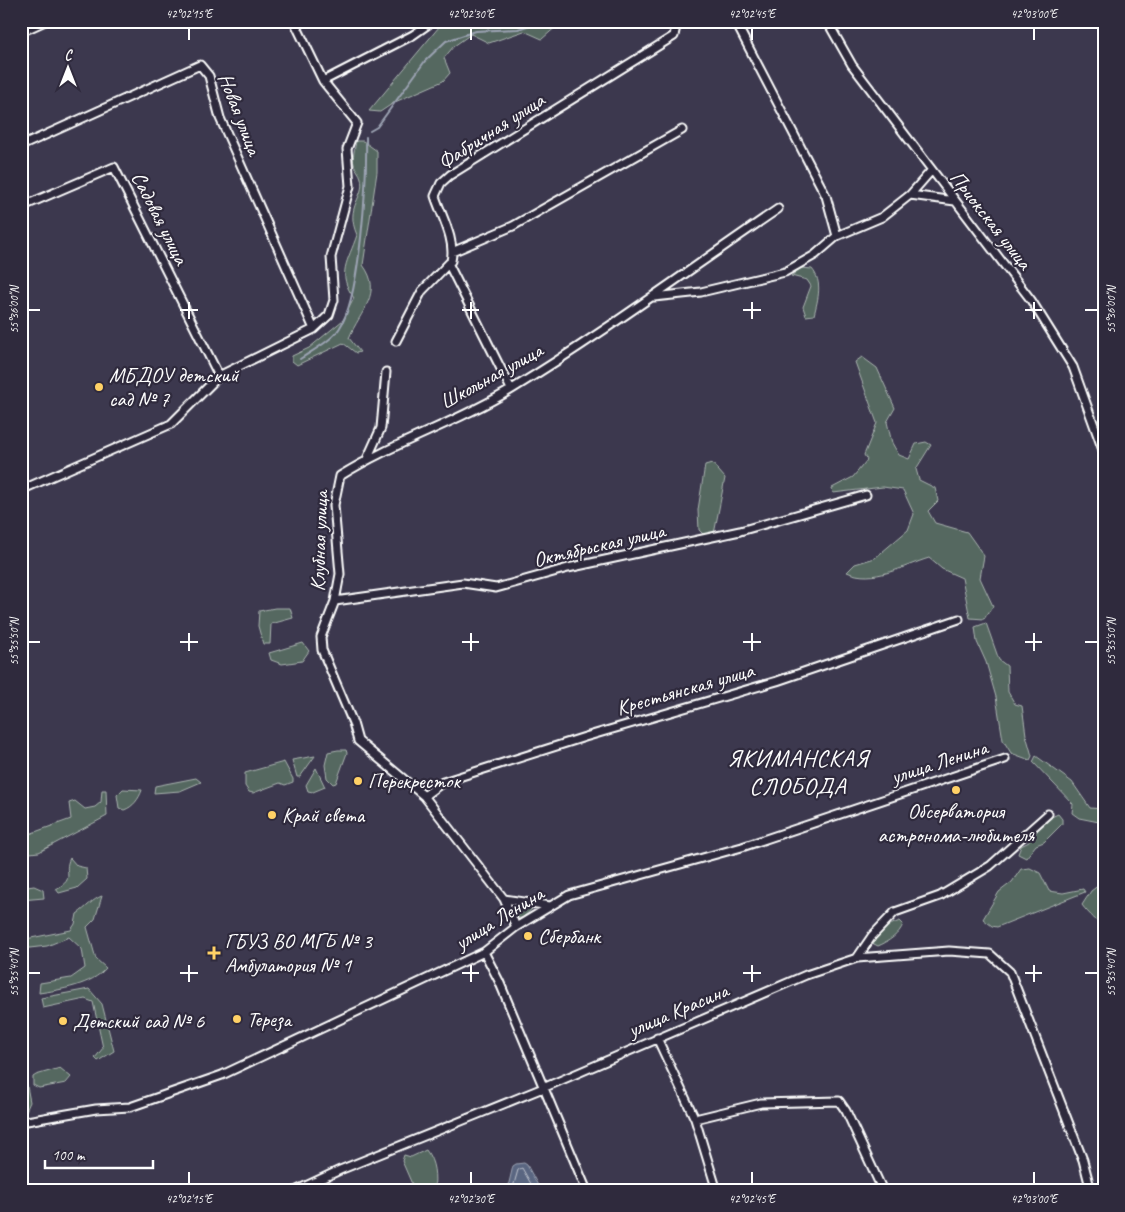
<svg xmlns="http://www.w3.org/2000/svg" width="1125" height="1212" viewBox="0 0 1125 1212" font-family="Caveat,sans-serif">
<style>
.green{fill:#556861;stroke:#aab4b0}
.water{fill:#5a6681;stroke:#9ca3b3}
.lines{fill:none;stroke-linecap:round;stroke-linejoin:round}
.shore{stroke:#bdc2cd;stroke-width:1}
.stream{stroke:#9ca3b3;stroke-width:2}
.street-casing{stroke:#fff;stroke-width:11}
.street{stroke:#2f2a3d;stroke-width:7}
.ticks{fill:none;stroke:#fff;stroke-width:2}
.poi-dot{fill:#ffd166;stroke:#2f2a3d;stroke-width:2}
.labels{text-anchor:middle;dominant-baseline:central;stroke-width:4.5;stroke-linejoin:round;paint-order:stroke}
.street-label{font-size:21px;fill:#fff;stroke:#2f2a3d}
.poi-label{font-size:21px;fill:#fff;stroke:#2f2a3d;text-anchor:start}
.quarter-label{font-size:24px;letter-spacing:1px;fill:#fff;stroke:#2f2a3d}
.neatline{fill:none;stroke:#fff;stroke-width:2}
.ticks-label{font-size:12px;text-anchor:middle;fill:#fff}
</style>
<rect width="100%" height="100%" fill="#3c384e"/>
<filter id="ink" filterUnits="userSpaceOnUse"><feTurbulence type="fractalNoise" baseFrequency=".02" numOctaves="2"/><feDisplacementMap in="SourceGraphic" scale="10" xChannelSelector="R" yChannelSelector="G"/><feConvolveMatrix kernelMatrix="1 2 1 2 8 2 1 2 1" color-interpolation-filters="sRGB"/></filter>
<g filter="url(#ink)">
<path class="green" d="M444,21H556L558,25L542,39L524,31L489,43L471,34L454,46L444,58L450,73L443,81L395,102L380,112L369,111Z
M356,141H363L377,151V172L363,265C384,293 360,311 349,338L360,352L356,353L343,343L297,365L292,361V356L309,348L343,320L354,298C336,273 348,262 357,235C344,205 366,198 361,178C360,173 355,169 354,164C352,158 355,148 356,141Z
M801,268L812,269C823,282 818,299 814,315L806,316L803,307L811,286L807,280L791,276Z
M862,357L877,368L895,408L887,422L892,443L899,455L909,459L916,444L926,442L931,445L916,469L919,480L935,488L938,501L928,511L935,523L967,532L984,556L980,578L993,606L984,619L970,618L962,578L942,569L929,558C903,566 873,584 847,572L855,564L875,558L908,530L914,514L903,490L883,487L833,493L832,488L853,477L867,460L864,455L877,423L855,362Z
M712,463L725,478L715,529L713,534L705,536L699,530L698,510L705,465Z
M275,608H290L293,618L271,624L270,644H263L258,626L259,611Z
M986,623L999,660L1007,666L1008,692L1015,704L1022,706L1026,735L1032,756L1030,760L1011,753L1003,740L996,697L986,662L977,642L975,627Z
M303,643L309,651L302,661L282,664L271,660L269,653Z
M338,750H346L347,753L336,783L333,784L327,778L325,765L328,752Z
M315,756L300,777H297L292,760Z
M1036,756L1072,782L1090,808L1104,809V823L1079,818L1072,813L1073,804L1033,762Z
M284,762L293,779V782L285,785L280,783L253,793L249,792L245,786V773Z
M316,768L325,787L313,792L308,791L306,785Z
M196,778L201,782L180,791L154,793L155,786Z
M123,789L142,790C139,799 133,807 124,810L119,808L117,795Z
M102,790H106L107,816L39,852L21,854V837L71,819L69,803L75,801L85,809L95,807L101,802Z
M1058,814L1062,819V824L1044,842L1036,845L1026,858L1018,854L1021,846L1029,842V836L1047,819Z
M70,858L77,866L86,868L87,879L77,888L59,893L56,889C77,878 62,873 70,858Z
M1030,868L1040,873L1049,891L1063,893L1083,889L1085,892L997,927L992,926L983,919L999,892L1012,882L1021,869Z
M1103,882L1104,885V931C1099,921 1089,915 1082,905L1091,891Z
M34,886L43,890L44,898L21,900V888Z
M102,896L95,919L87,927L96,959L106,968C92,985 60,990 39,993L40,983L71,978L85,968L82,949L69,937L47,946L21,949V940L71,930L75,924L77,914C86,908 93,899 102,896Z
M512,902L530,907L532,909L522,918H518L510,904Z
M900,921L903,924C900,934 888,942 878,946L872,943C878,931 888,925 900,921Z
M89,989L102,1004L114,1051L98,1061L95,1058L103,1048L93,1002L85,999L43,1008L41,998Z
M21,1055L30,1102L26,1111L21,1112Z
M60,1068L71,1077L66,1083L39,1088L33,1085V1077L36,1075Z
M426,1150C435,1162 436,1176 434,1191H415L402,1161L404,1155L411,1157Z"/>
<path class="water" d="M524,1163L527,1165L541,1191H507L513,1166L516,1164Z"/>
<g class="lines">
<path class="shore" d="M512,1191L518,1170L522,1168L535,1191"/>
<path class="stream" d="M370,131L377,127L425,61L446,41L476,31L518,29L542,21
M300,359C312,351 331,341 339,329C361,297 367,178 366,137"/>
<g class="street-casing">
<path id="street" d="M294,21L323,81
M735,21L826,196L837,236
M827,21L852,65L1031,300L1073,367L1104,453
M21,32L45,21
M21,146L200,65L209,76L220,118L314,329
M931,171L910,195L955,201
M21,207L114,167L219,376
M452,252L513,226L682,130
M449,265L511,389
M654,297L701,292L785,272L815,255L837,236L882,217L910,195
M396,341L422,291L451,261C456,240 441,215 435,196L441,183L450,175L674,36L677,21
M367,459L381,428L386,372
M21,490L171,424L219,376L314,329L329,315L334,300L331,257L350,186L347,149L357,123L323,81L413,35L433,21
M335,601L463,583L496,588L568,568L740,531L866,495
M424,796L443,782L585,737L777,681L959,619
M504,899L424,796L358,741L353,723L322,650L321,637L335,601L340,574L334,505L340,476C394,442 457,423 512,389C604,333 690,269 778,209
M516,927L504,899L550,906
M484,952L499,981L587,1191
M857,958L949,951L990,954L1010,972L1083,1160L1091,1191
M657,1038L695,1119L717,1191
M695,1119L761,1103L839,1101L846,1111L883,1191
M21,1122L96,1109L130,1107L222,1075L484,952L516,927L569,895L742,847L1005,759
M295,1191L340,1170L543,1088L806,975L857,958L872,936L895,912L940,896L990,866L1048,814"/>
</g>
<use href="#street" class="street"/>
</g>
</g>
<path class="ticks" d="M189,28V40M471,28V40M752,28V40M1034,28V40M189,302V319M471,302V319M752,302V319M1034,302V319M28,310H40M180,310H198M462,310H479M743,310H761M1025,310H1042M1085,310H1098M189,633V651M471,633V651M752,633V651M1034,633V651M28,642H40M180,642H198M462,642H479M743,642H761M1025,642H1042M1085,642H1098M189,965V982M471,965V982M752,965V982M1034,965V982M28,973H40M180,973H198M462,973H479M743,973H761M1025,973H1042M1085,973H1098M189,1172V1184M471,1172V1184M752,1172V1184M1034,1172V1184"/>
<g class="poi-dot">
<circle cx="99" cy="387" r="5"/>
<circle cx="358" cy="781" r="5"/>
<circle cx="956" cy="790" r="5"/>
<circle cx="272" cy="815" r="5"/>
<circle cx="528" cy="936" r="5"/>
<path d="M211.5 945.5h5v5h5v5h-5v5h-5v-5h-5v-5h5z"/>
<circle cx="237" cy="1019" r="5"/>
<circle cx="63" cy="1021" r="5"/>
</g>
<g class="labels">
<g class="street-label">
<text transform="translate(240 114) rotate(69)">Новая улица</text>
<text transform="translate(491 131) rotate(-33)">Фабричная улица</text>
<text transform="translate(160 218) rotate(63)">Садовая улица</text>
<text transform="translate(991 220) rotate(52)">Приокская улица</text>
<text transform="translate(491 376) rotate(-29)">Школьная улица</text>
<text transform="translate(319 541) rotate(-88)">Клубная улица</text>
<text transform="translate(599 545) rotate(-13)">Октябрьская улица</text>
<text transform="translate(685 689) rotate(-16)">Крестьянская улица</text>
<text transform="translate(939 762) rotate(-18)">улица Ленина</text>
<text transform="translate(499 918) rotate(-32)">улица Ленина</text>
<text transform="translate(678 1010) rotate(-23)">улица Красина</text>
</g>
<g class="poi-label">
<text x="109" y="375">МБДОУ детский<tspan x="109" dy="24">сад № 7</tspan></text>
<text x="368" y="781">Перекресток</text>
<text x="956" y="811" text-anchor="middle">Обсерватория<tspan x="956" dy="24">астронома-любителя</tspan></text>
<text x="282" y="815">Край света</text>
<text x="538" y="936">Сбербанк</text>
<text x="225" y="941">ГБУЗ ВО МГБ № 3<tspan x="225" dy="24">Амбулатория № 1</tspan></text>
<text x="247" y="1019">Тереза</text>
<text x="73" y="1021">Детский сад № 6</text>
</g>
<g class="quarter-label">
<text x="798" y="758">ЯКИМАНСКАЯ<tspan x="798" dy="28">СЛОБОДА</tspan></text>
</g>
</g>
<rect width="1125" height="1212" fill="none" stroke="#2f2a3d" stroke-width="55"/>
<g transform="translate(68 68)" stroke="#2f2a3d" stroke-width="4" paint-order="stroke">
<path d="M0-4L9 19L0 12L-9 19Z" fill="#ffffff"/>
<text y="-8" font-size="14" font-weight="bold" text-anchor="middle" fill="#ffffff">С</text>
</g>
<path d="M45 1160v8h108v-8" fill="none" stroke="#ffffff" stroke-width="2.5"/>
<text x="52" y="1160" font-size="15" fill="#ffffff" stroke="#2f2a3d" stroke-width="4" paint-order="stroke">100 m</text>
<rect x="28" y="28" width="1070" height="1156" class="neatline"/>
<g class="ticks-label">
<text x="189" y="18">42°02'15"E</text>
<text x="471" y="18">42°02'30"E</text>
<text x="752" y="18">42°02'45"E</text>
<text x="1034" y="18">42°03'00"E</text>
<text transform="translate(14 310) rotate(-90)" y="4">55°36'00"N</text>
<text transform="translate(1111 310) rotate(-90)" y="4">55°36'00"N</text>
<text transform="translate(14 642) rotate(-90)" y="4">55°35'50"N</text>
<text transform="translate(1111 642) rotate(-90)" y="4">55°35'50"N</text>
<text transform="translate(14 973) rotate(-90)" y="4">55°35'40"N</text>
<text transform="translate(1111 973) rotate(-90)" y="4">55°35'40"N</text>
<text x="189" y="1203">42°02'15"E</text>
<text x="471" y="1203">42°02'30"E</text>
<text x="752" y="1203">42°02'45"E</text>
<text x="1034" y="1203">42°03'00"E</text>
</g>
</svg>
